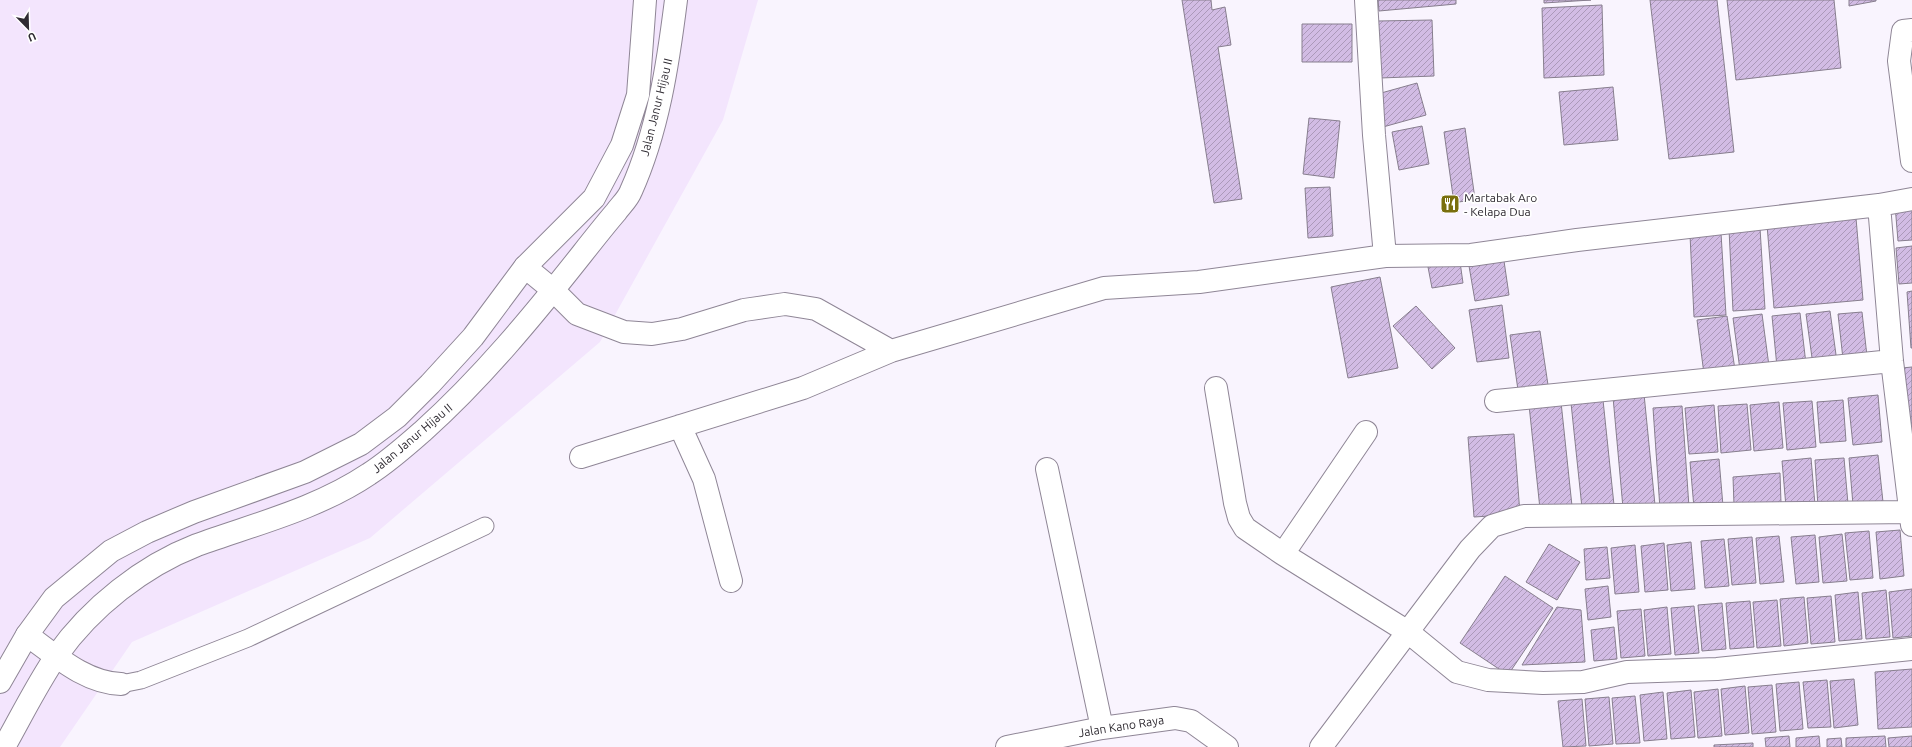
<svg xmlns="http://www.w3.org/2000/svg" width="1912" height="747" viewBox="0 0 1912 747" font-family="Ubuntu,sans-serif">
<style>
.built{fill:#f3e5fd}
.building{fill:url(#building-hatch);stroke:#877e8e}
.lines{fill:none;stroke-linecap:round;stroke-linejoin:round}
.service-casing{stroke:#8f8696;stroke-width:19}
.minor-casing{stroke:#8f8696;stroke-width:24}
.tertiary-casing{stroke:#8f8696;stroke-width:24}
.service{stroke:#fff;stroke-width:17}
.minor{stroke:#fff;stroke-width:22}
.tertiary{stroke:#fff;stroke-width:22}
.labels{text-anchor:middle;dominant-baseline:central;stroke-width:3.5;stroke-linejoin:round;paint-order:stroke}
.street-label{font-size:12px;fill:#2f2b32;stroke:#fff}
.poi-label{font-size:12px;fill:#2f2b32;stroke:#fff;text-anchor:start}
</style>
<defs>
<pattern id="building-hatch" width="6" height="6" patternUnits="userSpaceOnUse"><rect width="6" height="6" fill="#d2bce4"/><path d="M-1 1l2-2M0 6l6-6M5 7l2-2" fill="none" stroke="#ab99b9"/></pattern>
</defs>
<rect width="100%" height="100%" fill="#f9f4fe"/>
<path class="built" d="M0,0H758L723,120L600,342L370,538L132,642L60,747H0Z"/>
<path class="building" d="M1182,0H1211L1212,10L1225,7L1231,45L1218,47L1242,199L1214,203Z
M1378,0H1456V4L1379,11Z
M1544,0H1591L1544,3Z
M1650,0H1717L1734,152L1669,159Z
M1727,0H1834L1841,68L1736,80Z
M1849,0H1876V1L1849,6Z
M1602,5L1604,75L1544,78L1542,8Z
M1432,20L1434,76L1380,78L1378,21Z
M1302,24H1352V62H1302Z
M1417,83L1426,115L1383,127L1374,95Z
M1613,87L1618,140L1564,145L1559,92Z
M1309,118L1340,121L1334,178L1303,174Z
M1422,126L1429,164L1399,170L1392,132Z
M1465,128L1475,199L1454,203L1444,132Z
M1330,187L1333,236L1308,238L1305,188Z
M1912,203V240L1898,241L1895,205Z
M1856,218L1863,300L1774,308L1767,225Z
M1760,228L1765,309L1733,311L1729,229Z
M1721,233L1726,315L1694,317L1690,235Z
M1912,246V283L1899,284L1896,248Z
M1504,261L1509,295L1475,301L1469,266Z
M1460,262L1463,283L1432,288L1428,267Z
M1380,277L1398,368L1348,378L1331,287Z
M1912,291V348H1911L1907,292Z
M1502,305L1509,358L1477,362L1469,310Z
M1416,306L1455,348L1432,369L1393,326Z
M1830,311L1837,362L1813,365L1806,314Z
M1862,312L1867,356L1843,359L1838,314Z
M1800,313L1806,364L1777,367L1772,316Z
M1762,314L1769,366L1740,370L1733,318Z
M1727,316L1735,370L1704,374L1697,320Z
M1540,331L1548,385L1518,390L1510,335Z
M1912,367V424L1905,425L1902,368Z
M1644,394L1655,505L1623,508L1613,397Z
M1878,395L1882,442L1853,445L1848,398Z
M1603,400L1614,505L1582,508L1571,403Z
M1843,400L1846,441L1820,443L1817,402Z
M1812,401L1816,447L1787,450L1783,403Z
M1561,402L1572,506L1540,509L1529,405Z
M1779,402L1783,448L1754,451L1750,405Z
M1747,404L1751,450L1721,453L1718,406Z
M1714,405L1718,452L1689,454L1685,408Z
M1682,406L1689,507L1660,509L1653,408Z
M1514,434L1520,514L1474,517L1468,437Z
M1878,455L1883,502L1853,505L1849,458Z
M1811,458L1815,505L1786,507L1782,461Z
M1844,458L1848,504L1818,507L1815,460Z
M1719,459L1723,506L1694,508L1690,462Z
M1780,473L1781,503L1734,505L1733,477Z
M1900,530L1904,576L1880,579L1876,532Z
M1869,531L1873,578L1850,580L1845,533Z
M1842,534L1847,581L1823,583L1819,537Z
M1815,535L1819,582L1796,584L1791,537Z
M1779,536L1784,582L1760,584L1756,538Z
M1752,537L1756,583L1732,585L1728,539Z
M1724,539L1729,586L1705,588L1701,541Z
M1691,542L1695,589L1671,591L1667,545Z
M1664,543L1668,590L1645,592L1641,546Z
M1549,544L1580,562L1557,600L1526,582Z
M1635,545L1639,592L1615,594L1611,548Z
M1607,547L1610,578L1586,580L1584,549Z
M1505,576L1553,608L1508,675L1460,643Z
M1608,586L1611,617L1588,620L1585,589Z
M1912,589V636L1893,638L1889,592Z
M1886,590L1890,637L1866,639L1862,593Z
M1858,592L1862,639L1839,641L1835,595Z
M1831,596L1835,642L1811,644L1807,598Z
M1804,597L1808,643L1784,646L1780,599Z
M1777,600L1781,646L1757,648L1753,602Z
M1750,601L1754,647L1730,649L1726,603Z
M1722,603L1726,649L1702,651L1698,605Z
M1694,606L1699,653L1675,655L1671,608Z
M1557,607L1581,610L1585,662L1522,665Z
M1667,607L1671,654L1648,656L1644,610Z
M1641,609L1645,656L1621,658L1617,611Z
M1614,627L1617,659L1594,661L1591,630Z
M1912,669V727L1878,729L1875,672Z
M1854,679L1858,725L1834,728L1830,681Z
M1827,680L1831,727L1808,728L1803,682Z
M1799,682L1803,729L1780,731L1776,684Z
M1772,685L1776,732L1752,734L1748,687Z
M1745,686L1749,733L1725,735L1721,689Z
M1718,689L1722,736L1698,738L1694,692Z
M1691,690L1695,737L1671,739L1667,693Z
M1663,692L1667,739L1644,741L1640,695Z
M1635,696L1640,743L1616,744L1612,698Z
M1609,697L1613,744L1589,746L1585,699Z
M1582,699L1586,746L1563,747L1558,701Z
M1789,736L1790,747H1766L1765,738Z
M1819,736L1820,747H1796V738Z
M1885,736L1886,747H1846V738Z
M1912,736V747H1889L1888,738Z
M1841,738L1842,747H1827V739Z
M1753,743V747H1714V745Z"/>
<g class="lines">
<g class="service-casing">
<path id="service" d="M121,684L141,680L248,638L485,526"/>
</g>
<g class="minor-casing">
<path id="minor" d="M1366,0L1374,135L1385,256
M1912,30L1903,31L1899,61L1912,161
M1879,205L1892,361L1912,525
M525,267L553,290L577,314L624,332L652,334L682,329L744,310L785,304L816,309L891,351
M1216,388L1235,503L1239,518L1245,528L1283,554L1408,632L1457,672L1488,680L1543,683L1583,682L1627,672L1717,669L1912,649
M1496,401L1892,361
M680,426L704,479L731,581
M581,457L803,388L891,351L1104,288L1199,282L1385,256L1471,255L1577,240L1879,205L1912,199
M1047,469L1102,728
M1283,554L1366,432
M27,635C55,655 85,683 121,684
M1007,747L1102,728L1175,718L1191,721L1227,747
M1321,747L1470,549L1492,526L1524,516L1911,512"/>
</g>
<g class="tertiary-casing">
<path id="tertiary" d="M0,682L27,635L54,598L111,551L147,532L194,512L305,472L361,444L397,417L430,384L473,337L525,267L594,198L622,145L638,95L645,0
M4,747C21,717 37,684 57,655C91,607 143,566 197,545C255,524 317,509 369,474C388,462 406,446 423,431C482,378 533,316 582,254C593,240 604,226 616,212C621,205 628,199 631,191C658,131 668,64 676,0"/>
</g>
<use href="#service" class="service"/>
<use href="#minor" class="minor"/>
<use href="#tertiary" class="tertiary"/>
</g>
<defs>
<g id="restaurant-square" transform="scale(1)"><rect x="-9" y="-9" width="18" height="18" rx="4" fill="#796f0d" stroke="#fff"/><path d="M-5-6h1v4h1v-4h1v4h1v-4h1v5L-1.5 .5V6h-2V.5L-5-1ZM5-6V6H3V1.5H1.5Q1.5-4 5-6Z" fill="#fff"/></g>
</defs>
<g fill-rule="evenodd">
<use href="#restaurant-square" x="1450" y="204"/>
</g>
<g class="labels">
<g class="street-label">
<text transform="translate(656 107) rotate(-76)">Jalan Janur Hijau II</text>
<text transform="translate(412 438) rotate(-40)">Jalan Janur Hijau II</text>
<text transform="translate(1121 726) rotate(-9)">Jalan Kano Raya</text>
</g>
<g class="poi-label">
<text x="1464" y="197">Martabak Aro<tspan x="1464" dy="14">- Kelapa Dua</tspan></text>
</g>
</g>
<g transform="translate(28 28) rotate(157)" stroke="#ffffff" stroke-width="3" paint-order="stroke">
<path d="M0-3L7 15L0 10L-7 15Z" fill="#2f2b32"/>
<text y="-6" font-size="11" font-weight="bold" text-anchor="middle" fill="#2f2b32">U</text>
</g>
</svg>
